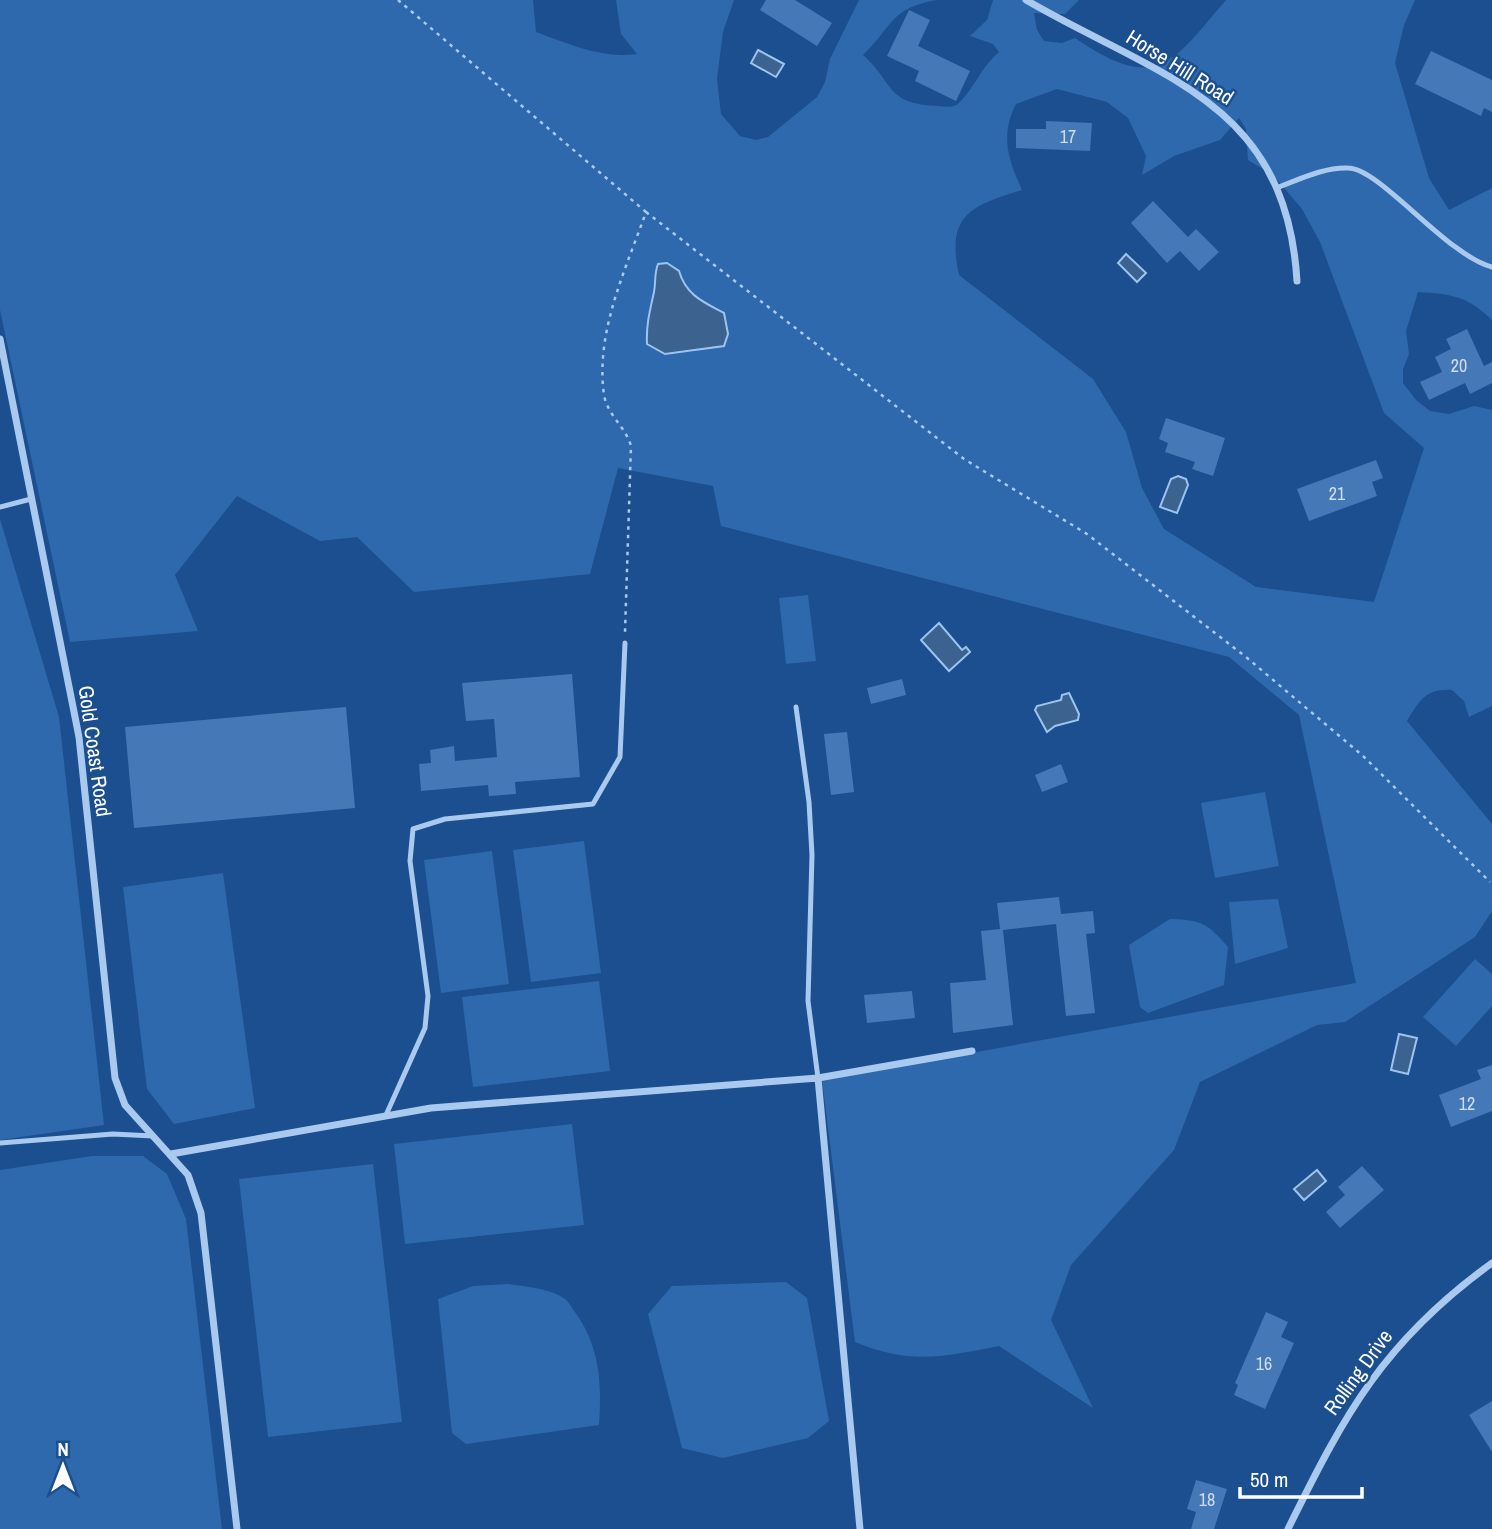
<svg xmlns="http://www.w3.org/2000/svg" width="1492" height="1529" viewBox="0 0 1492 1529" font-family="'Archivo Narrow',sans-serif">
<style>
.green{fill:#2e69ad;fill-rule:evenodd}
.water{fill:#3c6290;stroke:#9cc4f0;stroke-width:2}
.building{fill:#4478b7}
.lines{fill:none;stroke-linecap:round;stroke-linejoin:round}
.path{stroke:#a9c9ee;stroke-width:2.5;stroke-dasharray:3.5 5;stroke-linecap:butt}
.service{stroke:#a9c9ee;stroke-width:5}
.minor{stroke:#a9c9ee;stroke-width:7}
.labels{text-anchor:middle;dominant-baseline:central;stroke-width:5;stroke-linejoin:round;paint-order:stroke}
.number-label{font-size:18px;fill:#d0dded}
.street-label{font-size:21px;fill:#fff;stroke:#1b4f8f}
</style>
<rect width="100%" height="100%" fill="#1b4f8f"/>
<path class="green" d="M0,0H533L536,32C569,44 602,59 637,54L621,34L616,0H734L723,32L717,79L721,114L740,136L756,140L768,137L817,97L825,82L830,59L859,0H937C890,8 894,25 863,55C895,83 884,104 939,106C946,107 954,108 959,103C975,87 982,66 999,52L993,44L970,36L987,20L993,0H1079L1065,14L1034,13L1037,30L1044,41L1062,43L1075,38C1157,94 1171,64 1226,0H1415L1404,25L1395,63L1429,178L1449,210L1492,188V320C1467,296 1452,294 1418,292L1406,331L1409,354L1403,369V383L1416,400L1430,411L1449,414L1474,406L1492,410V706L1469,717L1464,701L1452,690C1426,688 1419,701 1407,721L1492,824V911L1475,937L1345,1022L1317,1025L1200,1082L1174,1150L1071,1265L1051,1320L1093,1408L999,1346C941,1357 912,1365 855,1342L822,1080L1356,983L1299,715L1229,657L721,526L713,486L618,468L590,574L414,592L357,537L320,541L237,496L175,575L198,631L70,642L0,310ZM1057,89L1107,102L1128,118L1146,156L1142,175L1174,156L1220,140L1239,118L1246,129L1248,160L1273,175L1302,209L1320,242L1384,413L1424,448L1374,602L1256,587L1164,529L1142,488L1126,432L1093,379L959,275C946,215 970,206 1022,190C1008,159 1000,135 1016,104ZM683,284L692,296L724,314L696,351L666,354L648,344C646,326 648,308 655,290Z
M0,519L59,717L104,1125L0,1140Z
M808,595L816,661L786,664L779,598Z
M1265,792L1279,866L1215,878L1201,803Z
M584,841L601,973L531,982L513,850Z
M492,851L509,984L441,993L424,860Z
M223,873L255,1108L174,1124L147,1089L123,887Z
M1278,899L1288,948L1235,964L1229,902Z
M1170,919C1202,920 1207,923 1228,947L1224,985L1148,1013L1140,1007L1129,945Z
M1475,959L1492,974V1006L1456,1046L1423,1017Z
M599,981L610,1071L473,1087L462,997Z
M572,1124L584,1225L405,1244L394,1144Z
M92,1156H143L167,1174L186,1219L222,1529H0V1170Z
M373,1164L402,1422L268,1437L239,1179Z
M786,1282L807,1298L829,1421L808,1438L723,1458L682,1448L648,1314L672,1286Z
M508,1284C526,1287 550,1288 565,1299C569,1302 572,1308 575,1312C600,1347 602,1383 599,1425L466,1444L452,1433L438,1299L473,1286Z"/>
<path class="water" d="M758,50L784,64L776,77L751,63Z
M1126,254L1146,273L1137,282L1118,263Z
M667,263L679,271C686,295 703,302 724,313L728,334L724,346L665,354L647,344C646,325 650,310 654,292C656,282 654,274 658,264Z
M1178,476L1186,479L1188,485L1177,513L1160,507L1171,479Z
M939,623L962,650L966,647L970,652L949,671L921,640Z
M1069,693L1079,714L1078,720L1055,726L1047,732L1035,710L1037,706L1061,700L1062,695Z
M1399,1034L1417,1038L1408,1074L1391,1070Z
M1317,1170L1326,1181L1304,1200L1294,1189Z"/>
<path class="building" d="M766,0H795L832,23L817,46L760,10Z
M909,10L930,20L918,46L970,71L956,101L915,81L919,71L887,56Z
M1431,51L1492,80V112L1484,108L1481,116L1415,84Z
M1046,121L1092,123L1090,151L1016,148V129H1046Z
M1153,201L1188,237L1196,229L1219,252L1199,271L1180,251L1167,263L1131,223Z
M1467,329L1484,366L1492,362V383L1470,394L1465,383L1429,400L1420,382L1442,372L1435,357L1451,349L1446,339Z
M1166,418L1225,438L1213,476L1192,469L1195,462L1165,452L1168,443L1159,439Z
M1376,460L1383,478L1372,482L1377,496L1309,521L1297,489Z
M572,674L580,777L515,782L516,794L489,796L488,785L421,791L419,764L431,763L430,750L454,746L455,761L497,757L494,719L466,721L462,683Z
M902,679L906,695L871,704L867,688Z
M346,707L355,808L134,828L125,727Z
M847,732L854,792L831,795L824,734Z
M1061,764L1068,782L1042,792L1035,775Z
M1059,897L1061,914L1093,911L1095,933L1086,934L1095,1013L1066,1016L1056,924L1003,930L1013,1025L953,1033L950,983L986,980L981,931L1000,929L997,903Z
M912,991L915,1018L867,1023L864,995Z
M1492,1065V1111L1451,1127L1439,1095L1481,1079L1477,1070Z
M1362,1166L1384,1190L1340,1228L1326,1212L1345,1195L1338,1187Z
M1266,1312L1288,1322L1281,1337L1294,1343L1265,1409L1234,1395L1238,1385L1235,1383Z
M1492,1401V1452L1469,1415Z
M1196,1480L1227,1489L1214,1529H1191L1196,1512L1187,1509Z"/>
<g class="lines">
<path class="path" d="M398,0L646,212C626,269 595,332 604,395C608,416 625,426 631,446L625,632
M646,212L964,459L1087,534L1246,657L1363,756L1490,882"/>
<path class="service" d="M1276,188C1298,180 1324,167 1348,168C1380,168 1446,255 1492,267
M0,507L31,499
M796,707L809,802L812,855L808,1001L818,1078
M386,1115L425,1028L428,996L410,861L413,829L445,819L593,804L620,757L625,643
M0,1143L113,1134L153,1136"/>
<path class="minor" d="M1026,0C1158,77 1286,100 1297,281
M0,339L79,737L115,1078L125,1105L188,1175L201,1213L237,1529
M818,1078L860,1529
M171,1154L431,1108L818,1078L972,1051
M1288,1529C1345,1413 1384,1341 1492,1263"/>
</g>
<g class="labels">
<g class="number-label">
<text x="1068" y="136">17</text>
<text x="1459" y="365">20</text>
<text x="1337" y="493">21</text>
<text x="1467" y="1103">12</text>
<text x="1264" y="1363">16</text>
<text x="1207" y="1499">18</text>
</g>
<g class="street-label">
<text transform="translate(1180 67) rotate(32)">Horse Hill Road</text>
<text transform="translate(95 751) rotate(82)">Gold Coast Road</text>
<text transform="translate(1358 1372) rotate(-54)">Rolling Drive</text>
</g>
</g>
<g transform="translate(63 1466)" stroke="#1b4f8f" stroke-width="5" paint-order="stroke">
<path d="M0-5L12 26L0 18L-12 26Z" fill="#ffffff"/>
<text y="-10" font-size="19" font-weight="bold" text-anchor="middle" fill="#ffffff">N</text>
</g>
<path d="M1240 1487v10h122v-10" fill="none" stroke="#ffffff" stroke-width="3.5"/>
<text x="1250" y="1487" font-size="21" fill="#ffffff" stroke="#1b4f8f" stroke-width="5" paint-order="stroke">50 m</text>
</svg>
